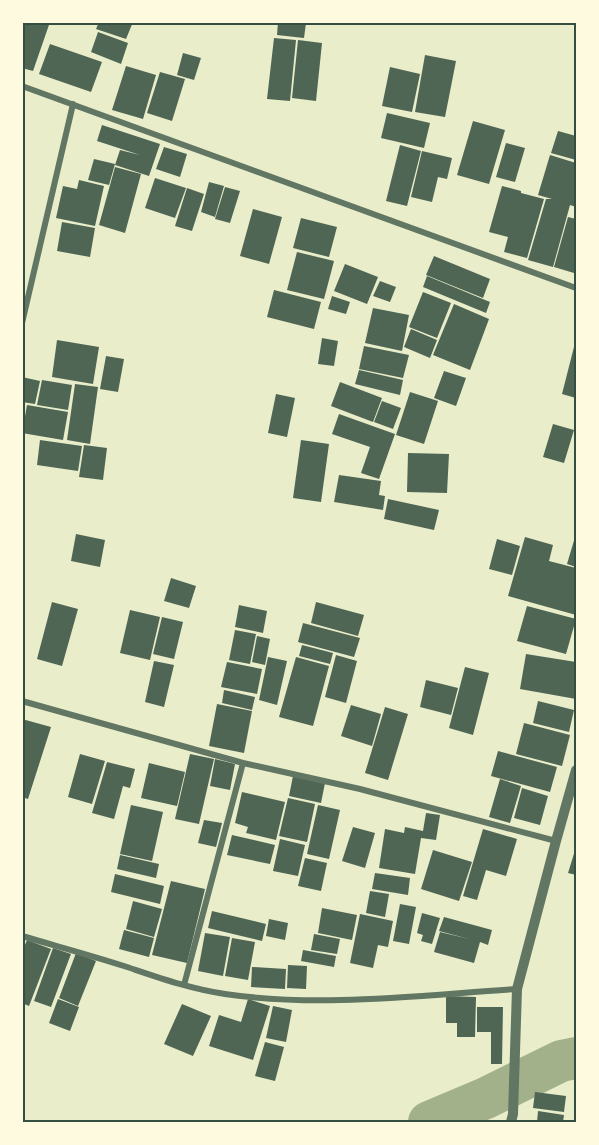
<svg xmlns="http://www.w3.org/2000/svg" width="599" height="1145" viewBox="0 0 599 1145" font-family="'Varela Round',sans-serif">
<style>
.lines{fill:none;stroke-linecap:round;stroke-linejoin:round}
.river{stroke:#a3b18a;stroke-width:42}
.building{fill:#4f6655}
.minor{stroke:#617663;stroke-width:6}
.tertiary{stroke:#617663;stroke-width:10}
.neatline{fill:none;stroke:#344e41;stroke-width:2}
</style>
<rect width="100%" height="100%" fill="#e9edc9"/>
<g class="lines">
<path class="river" d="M429,1122L486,1098L561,1061L576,1058"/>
</g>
<path class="building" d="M22,22H50L33,71L22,68Z
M99,22H133L126,39L96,29Z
M278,22L306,23L304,38L277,35Z
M98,32L128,43L121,64L91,52Z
M274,38L296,40L290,101L267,99Z
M298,40L322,43L316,101L292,98Z
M50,44L102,62L91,92L39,74Z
M183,53L201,58L194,80L177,75Z
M425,55L456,61L445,117L415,112Z
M126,66L156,75L143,119L112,110Z
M390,67L420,74L412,112L382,106Z
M160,72L185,79L172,121L147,113Z
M387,113L430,123L424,148L381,138Z
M473,121L505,130L489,184L457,175Z
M102,125L160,144L149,176L115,165L120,150L140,155L97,141Z
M558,131L576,136V160L551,153Z
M506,143L525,148L515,182L496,177Z
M400,145L421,151L407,206L386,201Z
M164,147L187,154L180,177L156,169Z
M422,151L452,158L447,179L438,177L432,202L411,197Z
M550,155L576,163V207L570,205L553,267L528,260L546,199H552L538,195Z
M94,159L115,164L109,185L88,180Z
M115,167L141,174L125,233L99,225Z
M155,178L186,188L175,218L145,208Z
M79,180L104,186L95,226L56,218L63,186L77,189Z
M209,182L224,186L215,217L201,212Z
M502,186L521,191V193L544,199L527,258L504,252L508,237L489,232Z
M225,187L240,191L230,223L215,219Z
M187,188L204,194L192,231L175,226Z
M253,209L282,217L269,264L240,256Z
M568,217L576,219V265L574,273L554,267Z
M301,218L337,227L329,257L293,248Z
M62,222L95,228L90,257L57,251Z
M297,252L334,261L324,299L287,290Z
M434,256L490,279L483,298L426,275Z
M345,264L378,277L367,304L334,291Z
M427,276L490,302L486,313L423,287Z
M380,281L396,287L390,302L373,296Z
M274,290L321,302L314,329L267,317Z
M423,292L451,303L437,338L409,327Z
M332,296L350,302L346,314L328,309Z
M454,304L489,319L470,370L433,355Z
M373,308L409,315L402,351L365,343Z
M411,329L437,340L430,358L404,347Z
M322,338L338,341L334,366L318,364Z
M576,339V398L562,394Z
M57,340L99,347L93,384L52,377Z
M364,346L409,355L403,378L359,369Z
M106,356L124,359L118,392L100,389Z
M359,370L403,380L400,395L355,384Z
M444,371L466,378L456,406L434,398Z
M22,377L40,381L35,404L22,402Z
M42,380L72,385L68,410L37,405Z
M340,382L382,398L373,422L331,406Z
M75,384L98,387L90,444L67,440Z
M410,392L438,401L424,444L396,435Z
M276,394L295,398L287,437L268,433Z
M382,401L401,408L393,429L374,422Z
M27,405L68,412L63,440L22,433Z
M339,414L395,434L379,479L361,473L370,447L332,434Z
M553,424L574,430L564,463L543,457Z
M40,440L82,446L78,471L37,465Z
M301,440L329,444L321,502L293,498Z
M84,445L107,448L103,480L79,477Z
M408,453L449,454L447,493L407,492Z
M339,475L381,481L379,495L385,496L383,510L334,502Z
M388,499L439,510L434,530L384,519Z
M76,534L105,540L100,567L71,561Z
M525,537L553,545L549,561L576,568V615L508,596Z
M575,537L576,538V567L567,564Z
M497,539L520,546L512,575L489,569Z
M171,578L196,586L189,608L164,601Z
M52,602L78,609L62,666L37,659Z
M316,602L364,615L358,636L311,623Z
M239,605L267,611L263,633L235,627Z
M527,606L576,619L566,654L517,641Z
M130,610L160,617L150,660L120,653Z
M162,617L183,622L174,659L153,654Z
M303,623L360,638L354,657L298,642Z
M235,630L256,634L250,664L229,660Z
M257,636L270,639L265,665L252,662Z
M302,645L333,653L330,664L299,656Z
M526,654L576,662V699L520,689Z
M336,655L357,661L346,703L325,697Z
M268,657L287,661L277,705L259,700Z
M296,657L329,666L313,726L279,717Z
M154,661L174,665L164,707L145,702Z
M227,662L262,669L257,694L221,687Z
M465,667L489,673L473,735L449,728Z
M426,680L458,688L451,715L420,707Z
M224,690L255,697L252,710L222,703Z
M538,701L574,710L569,732L533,723Z
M217,704L252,711L244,753L209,746Z
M351,705L381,714L372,746L341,736Z
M385,707L408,714L388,780L365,773Z
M22,719L51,727L28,799L22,797Z
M524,723L570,735L562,766L516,754Z
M498,751L557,767L550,792L491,776Z
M80,754L105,761L92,804L68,797Z
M190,754L214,759L199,824L175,819Z
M215,759L235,764L230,790L210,786Z
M107,762L135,769L130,788L123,786L114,819L92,813Z
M149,763L185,772L177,806L141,798Z
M293,776L325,783L321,803L289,796Z
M500,779L521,786L510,823L489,817Z
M522,788L548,796L540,825L514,818Z
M242,792L285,802L276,840L246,833L248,827L235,823Z
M288,798L315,804L307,842L279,836Z
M131,805L163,812L152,861L120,854Z
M318,805L340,810L329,859L307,854Z
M426,813L440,815L436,840L421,838L415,874L379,868L385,829L404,833L405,827L423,831Z
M204,820L222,823L216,847L198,843Z
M353,827L375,833L365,868L342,861Z
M483,829L517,839L506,876L486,870L477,900L463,896Z
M232,835L275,845L270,864L227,855Z
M280,839L305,845L298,876L273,871Z
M576,847V875L568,873Z
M433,850L472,862L459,901L421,889Z
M120,855L159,864L156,878L117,869Z
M305,858L327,863L321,891L298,886Z
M375,873L410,878L408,895L372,889Z
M115,874L164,886L160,904L111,892Z
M171,881L205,889L187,963L152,955Z
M370,891L389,894L385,917L366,913Z
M133,901L162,909L154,937L126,929Z
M400,904L416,907L409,944L393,941Z
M322,908L357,915L352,940L318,933Z
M212,911L266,924L262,941L208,928Z
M422,913L440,918L432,944L421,941L423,935L417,933Z
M360,914L393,921L388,947L378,945L373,968L350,963Z
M444,917L492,930L488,945L480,942L474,963L434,952L440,932L469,939L439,931Z
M269,919L288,923L285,940L266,936Z
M124,930L154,938L149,957L119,949Z
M205,933L230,937L223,976L198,971Z
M314,934L340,939L337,954L311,950Z
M232,938L255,942L248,980L225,976Z
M27,940L51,949L29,1006L22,1003V952Z
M53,948L71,954L51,1007L34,1001Z
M303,950L336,956L334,967L301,961Z
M76,953L96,961L78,1006L59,998Z
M288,965L307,966L306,989L287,988Z
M252,967L286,969L285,989L251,987Z
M446,996L476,997L475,1037H457V1023H446Z
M58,999L79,1007L70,1031L49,1023Z
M248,999L270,1006L253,1060L209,1046L219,1015L241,1022Z
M182,1004L211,1016L193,1056L164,1044Z
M273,1006L292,1010L286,1042L266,1038Z
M477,1007H503L502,1064H491V1032H477Z
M265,1042L284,1047L275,1081L255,1076Z
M535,1092L566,1096L564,1112L533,1108Z
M538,1111L564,1115L563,1122H537Z"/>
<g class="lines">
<path class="minor" d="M22,86L576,288
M22,323L73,104
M22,701L243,763L360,789L556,841
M22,936C56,946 90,955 124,966C157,977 190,989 225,994C321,1008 421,995 517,989
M184,985L243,763"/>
<path class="tertiary" d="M511,1122L513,1114L517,989L556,841L576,770"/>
</g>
<rect width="599" height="1145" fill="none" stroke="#fefae0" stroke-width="48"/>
<rect x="24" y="24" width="551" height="1097" class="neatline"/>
</svg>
